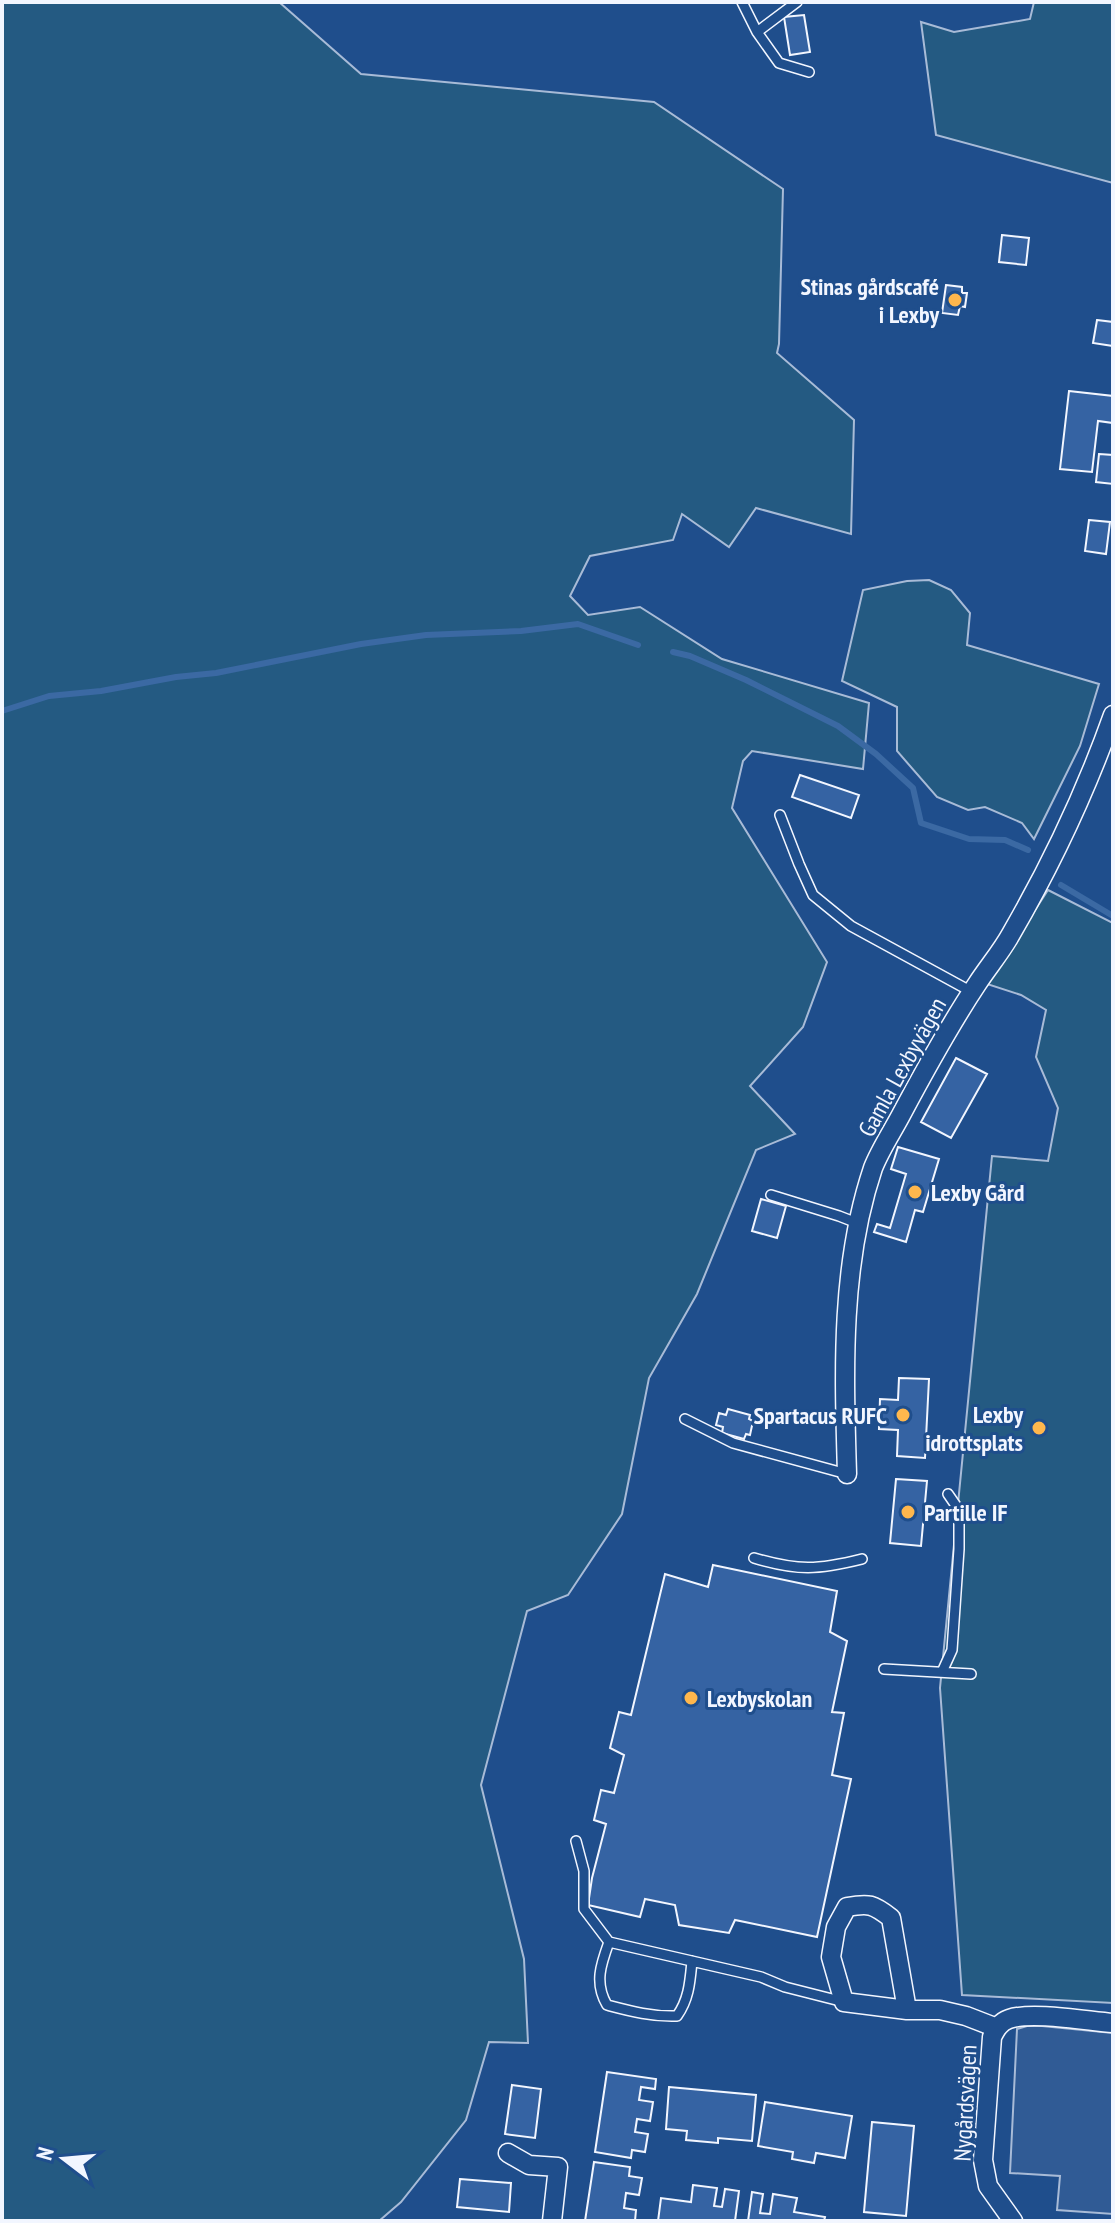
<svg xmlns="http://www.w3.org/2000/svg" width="1115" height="2223" viewBox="0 0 1115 2223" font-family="'PT Sans Narrow',sans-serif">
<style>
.green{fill:#245a82;stroke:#a8bbd7;stroke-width:2}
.parking{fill:#305b95;stroke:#a8bbd7;stroke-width:2}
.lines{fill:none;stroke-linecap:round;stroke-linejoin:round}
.stream{stroke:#3b69a3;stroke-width:6}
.building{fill:#3563a3;stroke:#f2f6ff;stroke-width:2}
.service-casing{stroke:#f2f6ff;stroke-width:12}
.minor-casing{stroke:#f2f6ff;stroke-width:21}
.service{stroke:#1f4e8c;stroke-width:9}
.minor{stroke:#1f4e8c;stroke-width:18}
.poi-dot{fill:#ffb74d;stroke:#1f4e8c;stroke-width:3}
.labels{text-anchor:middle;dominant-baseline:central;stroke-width:6;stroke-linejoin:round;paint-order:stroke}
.poi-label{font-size:24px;font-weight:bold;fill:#f2f6ff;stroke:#1f4e8c;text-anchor:end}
.street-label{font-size:24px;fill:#f2f6ff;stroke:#1f4e8c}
</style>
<rect width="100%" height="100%" fill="#1f4e8c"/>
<path class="green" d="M2,2H279L361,74L654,102L783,189L779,344L777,353L854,420L851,534L756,508L729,547L682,514L673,540L590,556L570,596L588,615L640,607L722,659L869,703L863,769L752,751L743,761L732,808L827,962L803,1027L750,1086L795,1134L756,1150L697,1294L649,1378L622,1514L568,1595L527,1611L481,1785L524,1959L528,2043L489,2042L466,2120L401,2202L379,2221H2Z
M1034,2H1113V183L936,135L921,22L954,32L1030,19Z
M929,580L951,590L970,613L967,645L1099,684L1080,746L1034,839L1022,823L985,807L968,810L937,797L897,751V707L842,681L863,590L907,581Z
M1048,890L1113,923V2003L962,1995L940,1688L992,1156L1048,1161L1058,1108L1036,1057L1046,1010L1021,995L987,984Z"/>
<path class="parking" d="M1027,2026H1042L1113,2033V2214L1057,2210L1060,2176L1010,2173L1017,2029Z"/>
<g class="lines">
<path class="stream" d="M673,652L690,656L746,680L838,726L876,754L913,788L921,823L969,839L1005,840L1028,850
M2,711L49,696L101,691L176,677L216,673L361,644L426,635L521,631L578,624L638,645
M1061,885L1113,916"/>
</g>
<path class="building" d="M804,15L810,52L790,55L784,17Z
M1002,235L1029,238L1026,265L999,262Z
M946,285L962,287V293H967L965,307L960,306L958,315L942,313Z
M1097,320L1113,322V346L1093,343Z
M1069,391L1113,396V423L1098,421L1092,472L1060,469Z
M1099,454L1113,455V484L1096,482Z
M1089,520L1110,522L1106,554L1085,551Z
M800,775L859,795L851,818L792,797Z
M956,1058L987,1074L951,1138L921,1122Z
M898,1147L939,1159L923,1212L915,1210L906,1242L874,1232L877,1224L890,1228L906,1174L891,1169Z
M761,1199L786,1206L777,1238L752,1231Z
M899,1378L929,1379L925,1458L897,1456L898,1430L879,1429L880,1399L898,1400Z
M728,1409L750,1415L749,1419L753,1421L750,1435L746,1434L744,1439L722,1433L723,1427L716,1425L719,1413L726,1415Z
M896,1479L927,1481L921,1546L890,1543Z
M713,1565L837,1591L830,1632L847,1641L832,1712L844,1713L832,1775L851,1779L817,1937L735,1920L729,1933L679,1925L675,1905L645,1899L640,1917L588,1905L592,1878L606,1824L594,1820L601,1790L614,1793L624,1755L610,1748L619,1712L631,1715L665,1574L708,1587Z
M607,2072L656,2079L655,2089L641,2087L639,2100L653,2102L650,2121L637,2119L635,2132L648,2134L645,2152L632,2150L631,2158L595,2152Z
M512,2085L541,2089L535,2138L505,2134Z
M669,2087L756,2095L752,2141L718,2138V2143L686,2140L687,2131L666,2129Z
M765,2102L852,2116L845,2158L816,2153L814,2163L792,2159L793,2152L758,2146Z
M872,2122L914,2126L906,2216L864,2212Z
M594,2162L630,2167L629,2176L642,2178L639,2195L626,2193L624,2208L636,2210L635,2221H585Z
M460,2179L511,2183L509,2212L457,2207Z
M693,2185L717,2188L714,2206L722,2207L725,2189L739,2191L735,2221H658L661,2198L691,2202Z
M752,2192L763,2194L760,2213L770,2214L773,2194L797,2198L794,2212L825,2217L824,2221H748Z"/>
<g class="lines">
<g class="service-casing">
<path id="service" d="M742,2L757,32L779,63L809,72
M757,32L797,2
M780,815L799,864L813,895L851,926L972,992
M771,1195L839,1216L857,1223
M685,1419L733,1443L847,1474
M754,1558C798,1571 818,1570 862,1559
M884,1669L971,1674
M942,1672L952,1650L959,1549V1510L948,1494
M576,1841L584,1871V1909L609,1942L761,1977L785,1987L844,2002
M609,1942C601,1964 594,1983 607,2005C630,2011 652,2017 677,2016C689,1999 690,1982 692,1961"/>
</g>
<g class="minor-casing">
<path id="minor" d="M847,1474C844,1372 840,1266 873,1168C880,1150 892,1132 901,1115C925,1070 949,1026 977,984C988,967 1001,952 1011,934C1051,865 1086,791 1113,715
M907,2010L891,1918C873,1904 869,1903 847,1907L836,1927L831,1957L844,2002L907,2010H940L966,2016L997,2028
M508,2153L529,2165L558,2167L552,2221
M1013,2221L988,2186L983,2160L992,2037C996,2029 1000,2022 1009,2019C1032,2011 1087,2021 1113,2023"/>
</g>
<use href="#service" class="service"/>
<use href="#minor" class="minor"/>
</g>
<g class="poi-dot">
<circle cx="955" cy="300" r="8"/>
<circle cx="915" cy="1192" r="8"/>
<circle cx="903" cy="1415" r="8"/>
<circle cx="1039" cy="1428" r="8"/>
<circle cx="908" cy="1512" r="8"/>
<circle cx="691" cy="1698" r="8"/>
</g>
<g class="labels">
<g class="poi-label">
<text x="939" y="286">Stinas gårdscafé<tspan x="939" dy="28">i Lexby</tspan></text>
<text x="931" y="1192" text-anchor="start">Lexby Gård</text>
<text x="1023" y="1414">Lexby<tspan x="1023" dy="28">idrottsplats</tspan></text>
<text x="887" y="1415">Spartacus RUFC</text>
<text x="924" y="1512" text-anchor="start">Partille IF</text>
<text x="707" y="1698" text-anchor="start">Lexbyskolan</text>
</g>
<g class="street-label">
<text transform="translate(902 1067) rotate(-61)">Gamla Lexbyvägen</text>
<text transform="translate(965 2103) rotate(-87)">Nygårdsvägen</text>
</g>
</g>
<rect width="1115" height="2223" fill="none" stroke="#f2f6ff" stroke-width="8"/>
<g transform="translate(64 2159) rotate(286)" stroke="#1f4e8c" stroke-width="6" paint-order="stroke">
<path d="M0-6L14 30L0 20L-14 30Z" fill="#f2f6ff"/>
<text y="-12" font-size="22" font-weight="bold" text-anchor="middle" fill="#f2f6ff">N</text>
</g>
</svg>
